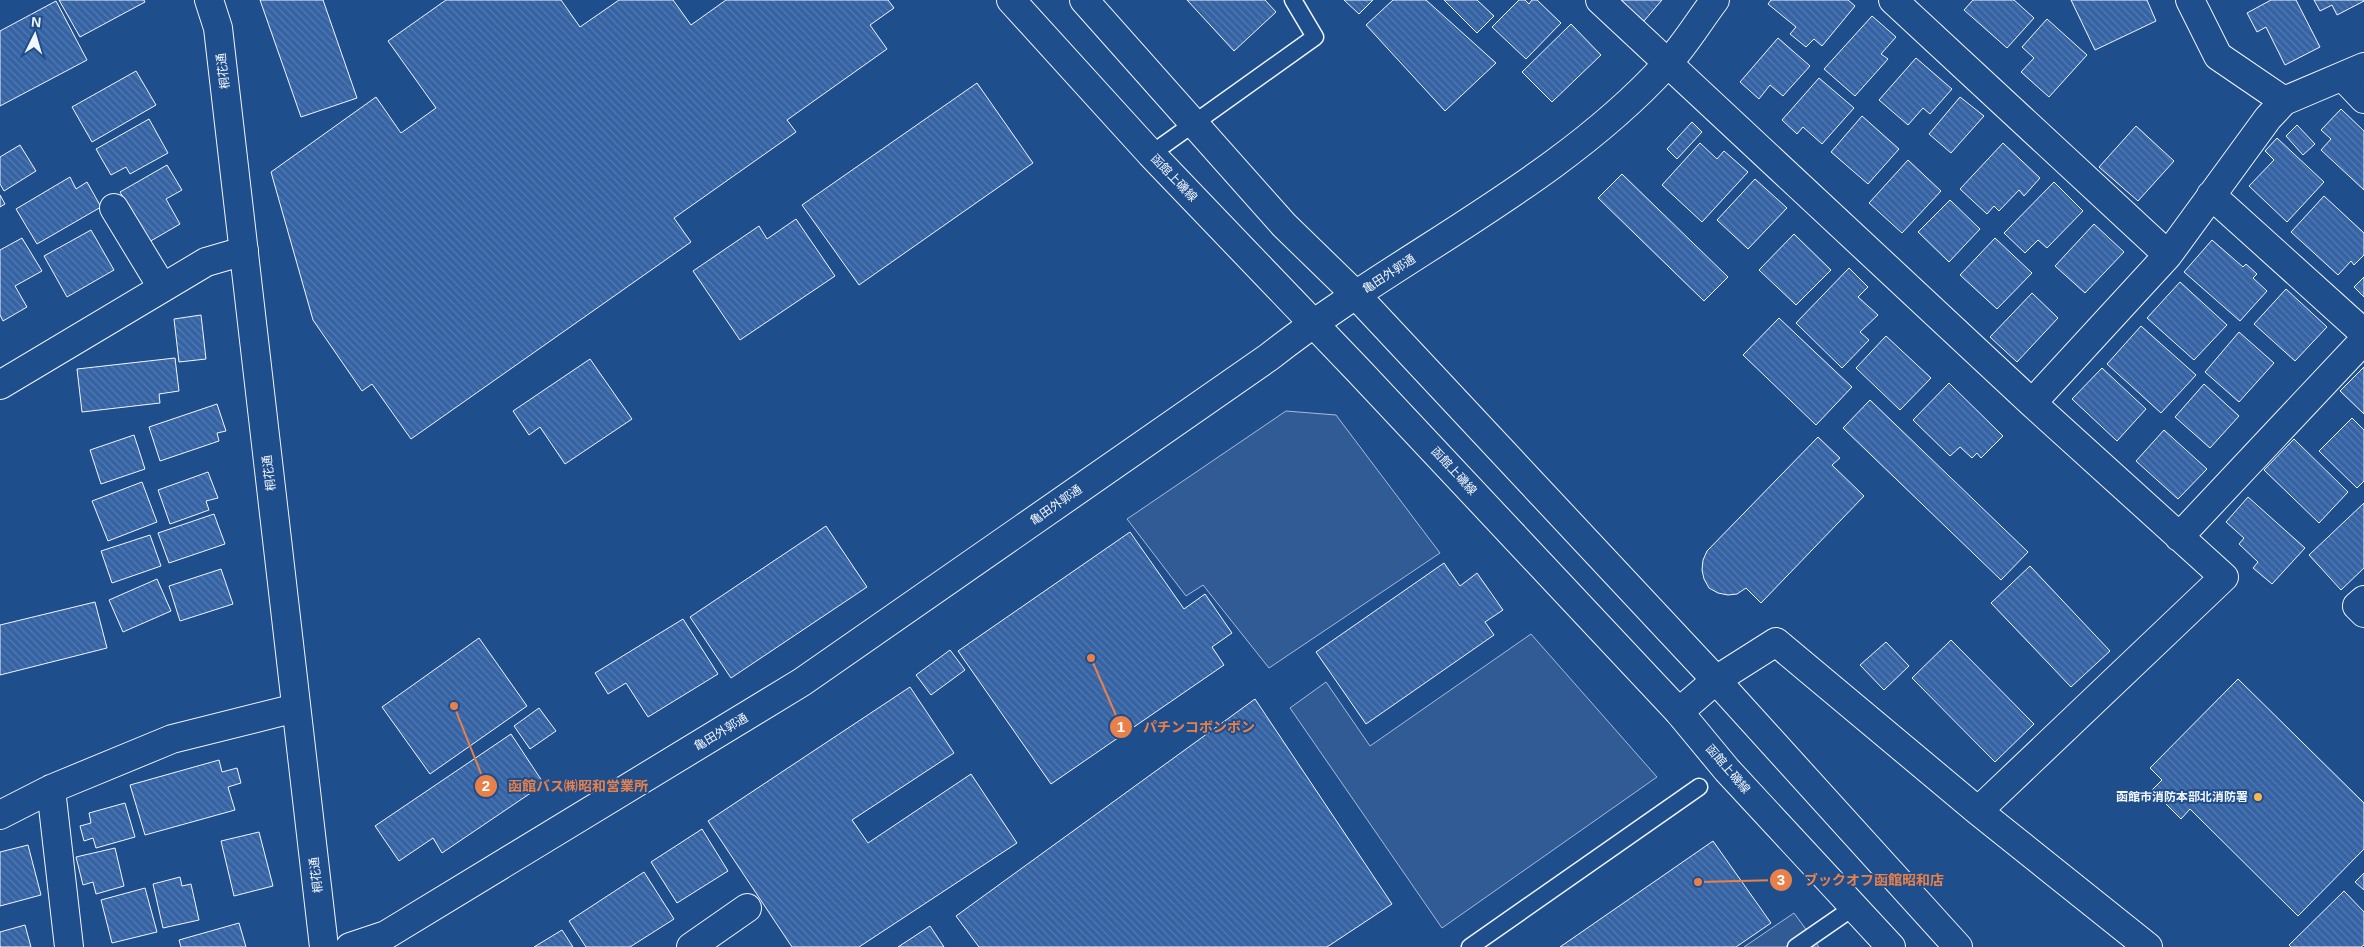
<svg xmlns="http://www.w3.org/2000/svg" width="2364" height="947" viewBox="0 0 2364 947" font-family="Helvetica,'Noto Sans JP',sans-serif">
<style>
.parking{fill:#305b95;stroke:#a8bbd7}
.building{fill:url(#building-back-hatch);stroke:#f2f6ff}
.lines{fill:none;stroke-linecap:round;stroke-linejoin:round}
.lane-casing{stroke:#f2f6ff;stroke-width:19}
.street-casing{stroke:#f2f6ff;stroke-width:30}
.secondary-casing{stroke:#f2f6ff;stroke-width:30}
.primary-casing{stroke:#f2f6ff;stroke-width:30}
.lane{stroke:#1f4e8c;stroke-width:16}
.street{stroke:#1f4e8c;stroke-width:28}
.secondary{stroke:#1f4e8c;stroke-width:28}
.primary{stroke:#1f4e8c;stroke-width:28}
.poi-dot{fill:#ffb74d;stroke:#1f4e8c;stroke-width:2}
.labels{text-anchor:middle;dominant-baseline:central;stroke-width:4;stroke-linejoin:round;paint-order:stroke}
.street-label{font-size:12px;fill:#f2f6ff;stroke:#1f4e8c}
.poi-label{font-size:12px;font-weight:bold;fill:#f2f6ff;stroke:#1f4e8c;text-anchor:end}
.leader{fill:none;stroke:#ea8049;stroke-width:2}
.callout-dot{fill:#ea8049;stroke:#1f4e8c;stroke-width:2}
.mark-label{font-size:15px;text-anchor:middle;font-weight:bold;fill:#fff}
.callout-label{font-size:14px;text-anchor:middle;font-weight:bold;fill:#ea8049;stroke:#1f4e8c;stroke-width:4;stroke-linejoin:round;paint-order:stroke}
</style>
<defs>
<pattern id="building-back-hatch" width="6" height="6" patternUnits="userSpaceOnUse" patternTransform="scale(1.25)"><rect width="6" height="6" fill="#3563a3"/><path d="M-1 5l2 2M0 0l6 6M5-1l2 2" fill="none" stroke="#537ab1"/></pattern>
</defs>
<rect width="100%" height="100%" fill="#1f4e8c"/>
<path class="parking" d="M1286,411L1336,415L1440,553L1269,668L1203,585L1186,596L1127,519Z
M1531,634L1657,777L1442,928L1290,708L1326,682L1370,746Z
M1794,913L1819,947H1744Z"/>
<path class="building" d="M59,0H144L145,2L80,37Z
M260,0H323L357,98L301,117Z
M446,0H561L580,27L619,0H673L691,25L726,0H888L894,8L870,25L887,49L787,120L796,132L674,218L691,242L411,439L372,384L362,391L313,320L271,172L376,97L401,133L436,108L388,41Z
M1187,0H1265L1276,12L1234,51Z
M1344,0H1373L1359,14Z
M1393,0H1426L1496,63L1445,111L1366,25Z
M1444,0H1477L1494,16L1477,33Z
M1519,0H1525L1529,4L1532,0H1537L1561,23L1526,59L1492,27Z
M1619,0H1662L1644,21Z
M1771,0H1848L1855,6L1822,46L1814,39L1806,47L1790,34L1796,27L1768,4Z
M1973,0H2014L2034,18L2007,48L1964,10Z
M2071,0H2147L2156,21L2095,50Z
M2271,0H2296L2320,47L2285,65L2266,27L2257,32L2247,13Z
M2314,0H2364V1L2337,15L2332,5L2320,11Z
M56,1L87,60L0,106V31Z
M1872,16L1896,37L1881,54L1888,59L1855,96L1824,69Z
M2047,19L2087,55L2049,97L2021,72L2034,58L2022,47Z
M1571,24L1601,55L1552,102L1522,72Z
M1778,38L1810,66L1783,96L1770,85L1759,99L1740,82Z
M1916,58L1952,89L1930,114L1923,108L1908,125L1879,100Z
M136,71L156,105L92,142L72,107Z
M1819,78L1854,108L1822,144L1803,127L1797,134L1782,120Z
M977,83L1033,163L859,285L802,205Z
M1960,97L1984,116L1951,153L1929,134Z
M2341,109L2364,131V190L2321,150L2331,139L2321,130Z
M1862,116L1899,149L1868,184L1831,152Z
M149,119L168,153L130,174L126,167L111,175L96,149Z
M1692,122L1702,132L1677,159L1667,149Z
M2297,125L2315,144L2303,155L2286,136Z
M2136,126L2174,161L2138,201L2099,167Z
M2277,138L2324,182L2287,222L2249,186L2274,160L2265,151Z
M1700,143L1717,159L1724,151L1748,172L1702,222L1662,185Z
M2003,143L2040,178L2024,196L2019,190L1999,211L1994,206L1987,214L1960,189Z
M20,145L36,171L4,191L0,184V157Z
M1908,160L1941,191L1902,233L1869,203Z
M167,165L182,190L166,199L180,224L149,242L120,192Z
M1622,174L1728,277L1704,301L1598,198Z
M70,177L76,189L87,182L101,207L37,244L16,209Z
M1755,179L1787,208L1748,249L1717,220Z
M2054,182L2083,211L2047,248L2038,240L2025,253L2004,233Z
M0,195L5,204L0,207Z
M2324,196L2364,233V255L2354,265L2351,261L2338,275L2291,232Z
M1950,200L1980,229L1949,262L1918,232Z
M796,219L835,276L740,340L693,271L759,226L767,239Z
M2094,224L2124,252L2085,293L2055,266Z
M91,230L114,270L67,297L44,256Z
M1794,234L1831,270L1796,305L1759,270Z
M22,238L42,271L15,286L27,307L3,321L0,315V250Z
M1995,238L2032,273L1997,309L1960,275Z
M2212,240L2243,267L2246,264L2257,274L2253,278L2267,291L2240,321L2184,272Z
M1849,268L1868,287L1858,297L1878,315L1860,332L1869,340L1842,368L1796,323Z
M2364,277V297L2354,287Z
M2180,282L2227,325L2194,360L2147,318Z
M2286,289L2327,327L2295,361L2254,324Z
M2032,293L2058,318L2017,362L1990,337Z
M201,315L206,359L179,362L174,319Z
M1779,318L1852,387L1816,425L1743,355Z
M2141,326L2196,375L2161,413L2107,364Z
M2239,332L2274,363L2239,402L2205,372Z
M1886,336L1931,378L1900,410L1856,368Z
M175,358L179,391L159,394L160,403L82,412L77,369Z
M590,359L632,419L565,464L540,427L529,435L513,411Z
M2364,367V414L2340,391Z
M2102,368L2146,409L2117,441L2072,399Z
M1949,383L2003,436L1981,458L1977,453L1972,458L1960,447L1950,456L1913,420Z
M2204,384L2239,416L2210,448L2175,417Z
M1870,400L2028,552L2001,580L1843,428Z
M217,404L226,431L217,433L219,441L160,461L149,427Z
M2352,418L2364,430V481L2357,488L2319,451Z
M2164,430L2207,469L2178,499L2136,461Z
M134,435L145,469L101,484L90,450Z
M1818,437L1840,458L1832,465L1864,496L1761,603L1746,588L1737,594L1728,595L1718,593L1709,588L1704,579L1702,570L1703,560L1707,551Z
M2294,439L2348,492L2319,523L2264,470Z
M208,472L218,498L206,501L209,510L170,524L158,490Z
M142,482L157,522L108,541L92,501Z
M2248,497L2305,548L2272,584L2253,568L2258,562L2239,544L2244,538L2226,522Z
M2364,503V568L2341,590L2309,555Z
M214,514L225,544L169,563L158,533Z
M826,526L867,587L731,678L690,617Z
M1130,532L1184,609L1205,594L1232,633L1212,647L1224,665L1051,784L958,651Z
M150,535L161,566L112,583L101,551Z
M1444,563L1460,586L1477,573L1503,610L1485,622L1494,635L1366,724L1316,652Z
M2030,566L2110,651L2071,687L1991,603Z
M221,569L233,604L180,621L169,586Z
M157,579L171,611L123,632L109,600Z
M95,602L107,648L0,675V625Z
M683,619L718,674L648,717L626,683L608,694L595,673Z
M479,638L527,706L430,774L382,707Z
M1951,640L2034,724L1995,762L1912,678Z
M1886,642L1909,666L1884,690L1860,665Z
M950,650L965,670L931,695L916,675Z
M2238,679L2364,803V849L2298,916L2190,809L2181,819L2152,790L2162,780L2150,768Z
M910,687L954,753L852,820L868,843L971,774L1017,843L859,947H792L708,821Z
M1255,699L1392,904L1327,947H979L956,916Z
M539,708L556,731L530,749L514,726Z
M511,734L544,784L442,853L433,838L399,861L375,826Z
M219,760L222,772L237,768L241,783L228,787L235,810L145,835L130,785Z
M125,803L135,837L96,848L93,838L84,841L80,826L91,823L89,813Z
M702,829L728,871L677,903L651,862Z
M259,832L273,886L234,896L221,841Z
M1713,841L1771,923L1736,947H1560Z
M28,845L41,895L0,906V852Z
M115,848L124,886L96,894L93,882L83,885L76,857Z
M644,872L674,919L630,947H586L569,921Z
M2364,873V890L2355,882Z
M180,877L182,886L191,884L199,920L163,928L153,884Z
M145,888L157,932L112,943L101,900Z
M2344,891L2364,912V945L2361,947H2291L2289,945Z
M239,923L246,947H181L179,940Z
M25,925L31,947H0V932Z
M930,926L944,947H898Z
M562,930L573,947H534Z"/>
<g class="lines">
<g class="lane-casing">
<path id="lane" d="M1151,154L1315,37L1293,0
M1470,947L1699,787
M1796,947L1854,907"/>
</g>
<g class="street-casing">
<path id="street" d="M1600,0L2032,403L2224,577L1978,811
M1893,0L2168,255
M2190,0L2218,56L2284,101
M2343,77L2364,99
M2211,195L2364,333
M114,208L162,287
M0,385L206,262L244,251
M2032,403L2168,255L2268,118L2284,101L2364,67
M2179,537L2364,340
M2364,600L2357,606L2364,613
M1679,712L1716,680L1776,642L1978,811L2148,947
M51,789L69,947
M0,815L51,789L172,739L296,708
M691,947L747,908"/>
</g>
<g class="secondary-casing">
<path id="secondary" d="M209,0L218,28L324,947
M350,947L386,935L802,682L1269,357C1397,256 1557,185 1667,64C1685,45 1699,21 1715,0"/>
</g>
<g class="primary-casing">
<path id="primary" d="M1011,0L1151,154L1358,370L1679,712L1727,770L1891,947
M1084,0L1284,225L1356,295L1716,680L1958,947"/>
</g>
<use href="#lane" class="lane"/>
<use href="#street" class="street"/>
<use href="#secondary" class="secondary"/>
<use href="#primary" class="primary"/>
</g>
<circle class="poi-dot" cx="2258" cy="797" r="5"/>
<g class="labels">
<g class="street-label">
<text transform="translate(223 71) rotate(-97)">桐花通</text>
<text transform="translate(1174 178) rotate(46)">函館上磯線</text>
<text transform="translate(1389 274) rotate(-33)">亀田外郭通</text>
<text transform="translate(1454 471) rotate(47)">函館上磯線</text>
<text transform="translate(269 473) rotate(-97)">桐花通</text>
<text transform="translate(1056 505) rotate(-35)">亀田外郭通</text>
<text transform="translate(721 732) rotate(-31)">亀田外郭通</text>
<text transform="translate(1728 769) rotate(49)">函館上磯線</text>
<text transform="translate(316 875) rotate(-97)">桐花通</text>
</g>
<g class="poi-label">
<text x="2248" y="797">函館市消防本部北消防署</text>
</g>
</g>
<path class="leader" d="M1091 658L1121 727M454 706L486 786M1698 882L1781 880"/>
<g class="callout-dot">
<circle cx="1091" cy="658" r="5"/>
<circle cx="454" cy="706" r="5"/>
<circle cx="1698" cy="882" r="5"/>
<circle cx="1121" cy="727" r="12"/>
<circle cx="486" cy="786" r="12"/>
<circle cx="1781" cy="880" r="12"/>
</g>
<g class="mark-label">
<text x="1121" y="732">1</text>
<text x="486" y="791">2</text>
<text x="1781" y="885">3</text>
</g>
<g class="callout-label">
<text x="1199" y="732">パチンコボンボン</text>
<text x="578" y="791">函館バス㈱昭和営業所</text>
<text x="1874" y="885">ブックオフ函館昭和店</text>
</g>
<g transform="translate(35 35) rotate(5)" stroke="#1f4e8c" stroke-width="4" paint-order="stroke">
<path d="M0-4L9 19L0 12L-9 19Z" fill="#f2f6ff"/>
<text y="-8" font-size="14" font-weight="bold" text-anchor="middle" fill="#f2f6ff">N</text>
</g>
</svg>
